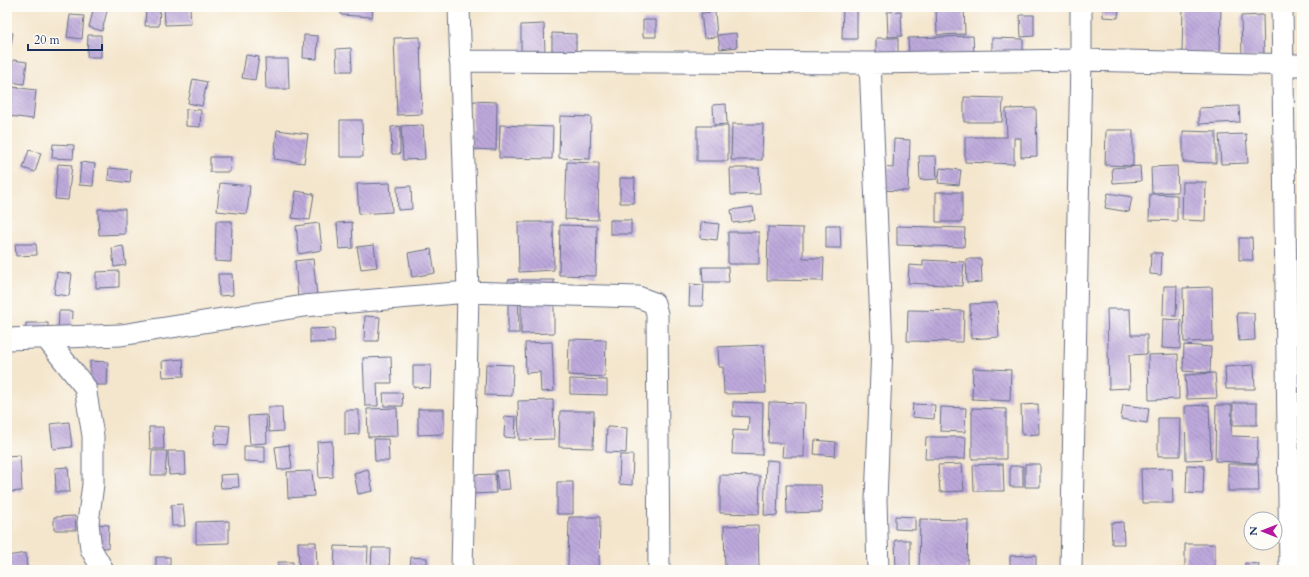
<svg xmlns="http://www.w3.org/2000/svg" width="1309" height="577" viewBox="0 0 1309 577" font-family="Cardo,serif">
<style>
.building{fill:url(#building-back-hatch)}
.lines{fill:none;stroke-linecap:round;stroke-linejoin:round}
.street-casing{stroke:#676f85;stroke-width:23}
.street{stroke:#fff;stroke-width:21}
</style>
<defs>
<pattern id="building-back-hatch" width="6" height="6" patternUnits="userSpaceOnUse"><rect width="6" height="6" fill="#bda9db"/><path d="M-1 5l2 2M0 0l6 6M5-1l2 2" fill="none" stroke="#998ab5"/></pattern>
</defs>
<rect width="100%" height="100%" fill="#fdfcf7"/>
<filter id="ink" filterUnits="userSpaceOnUse"><feTurbulence type="fractalNoise" baseFrequency=".025" numOctaves="2"/><feDisplacementMap in="SourceGraphic" scale="8" xChannelSelector="R" yChannelSelector="G"/><feConvolveMatrix kernelMatrix="1 2 1 2 8 2 1 2 1" color-interpolation-filters="sRGB"/></filter>
<filter id="wash" filterUnits="userSpaceOnUse"><feTurbulence type="fractalNoise" baseFrequency=".012" numOctaves="4" result="noise"/><feDisplacementMap in="SourceGraphic" scale="16" xChannelSelector="R" yChannelSelector="G"/><feGaussianBlur stdDeviation="0.9" result="paint"/><feColorMatrix in="noise" values="0 0 0 0 0 0 0 0 0 0 0 0 0 0 0 0 0 1.4 0 .05"/><feComposite in="paint" operator="in"/></filter>
<g filter="url(#wash)">
<rect width="100%" height="100%" fill="#f4e6cd"/>
<g id="blocks">
<path class="building" d="M94,7H108L102,31L89,27Z
M146,7H160L159,26H145Z
M164,7H190L191,24L165,25Z
M341,7H373L372,17L341,15Z
M843,7H857V39H842Z
M936,7H964L965,34L937,35Z
M1103,7H1119L1118,18L1103,17Z
M1183,7H1221L1220,54L1182,53Z
M901,11L902,36L888,37L887,12Z
M715,12L717,37L704,38L701,13Z
M70,15L84,16L82,39L67,37Z
M1020,15H1034V36L1021,37Z
M1263,15L1264,57L1242,58L1241,16Z
M643,20H656V37H643Z
M544,24L545,53H521V25Z
M7,32L13,33L11,46H7Z
M552,33L576,34V53H552Z
M736,33L737,47L720,49L718,35Z
M88,35H101V57H87Z
M304,35L318,36L317,59L303,58Z
M973,36L974,54L909,57L908,38Z
M420,37L422,114L397,115L394,38Z
M876,38H898V59L876,58Z
M992,38L1023,39V53L992,51Z
M351,48L352,71H337L336,49Z
M246,55L259,57L255,80L242,78Z
M265,59H288L289,89H266Z
M13,60L27,62L24,84L10,82Z
M193,79L207,82L202,106L188,103Z
M13,87L36,90L33,119L9,116Z
M964,97L1003,98L1002,122H964Z
M473,101L497,102L496,150L471,149Z
M726,104L727,124L714,125L713,105Z
M1239,106L1240,122L1199,124V108Z
M1036,108L1037,156L1021,157V138H1014V164L965,162V137H1007L1006,109Z
M186,109L201,110L200,127L186,126Z
M560,116L591,117L590,159L559,158Z
M340,120H362L363,157H340Z
M732,124H763L762,160H731Z
M423,125L425,159L403,160L401,126Z
M500,125L553,127L552,159L499,158Z
M400,126V154H392L391,127Z
M697,126H728V161H697Z
M277,130L308,134L304,163L274,159Z
M1106,130H1133V166L1105,165Z
M1183,131L1216,132V163L1183,162Z
M1246,134L1248,163L1221,164L1219,135Z
M894,139L910,140L908,191L878,190L879,167L893,168Z
M53,144L74,145L73,159L52,158Z
M29,150L41,153L35,172L23,168Z
M919,156H936L937,179L920,180Z
M210,157H231L230,172H210Z
M81,162L95,164L93,186L79,185Z
M567,162L599,163L598,220L565,219Z
M58,164L72,165L68,200L55,199Z
M1140,166L1141,181L1113,183L1112,168Z
M1177,166L1178,192L1152,193L1151,167Z
M109,168L131,170L130,183L108,180Z
M730,168H759L760,194L731,195Z
M940,168L961,170L959,185L938,183Z
M620,178H635L634,203H620Z
M1183,182H1206L1205,221L1182,220Z
M220,183L250,186L247,214L217,211Z
M390,183L392,212L359,214L357,184Z
M411,186L412,209L398,210L397,187Z
M296,191L314,194L310,220L292,218Z
M936,192H962V222H936Z
M1108,193L1132,197L1129,212L1105,208Z
M1150,194L1177,195V221L1149,220Z
M753,207L755,220L733,223L731,210Z
M98,209H125V234L99,235Z
M610,220H631V234H610Z
M216,221H232L231,262L215,261Z
M352,222L353,248L339,249L337,223Z
M518,222H553L554,270L519,272Z
M701,222L719,224L717,240L700,238Z
M319,223L322,250L299,254L296,226Z
M560,225L597,226L596,276L559,275Z
M826,225H840L841,248H826Z
M897,226L965,228L964,247L897,245Z
M768,227L803,228V258H824L823,281L767,280Z
M728,232H759V264H728Z
M1239,238H1252L1253,260H1239Z
M15,244H36L37,255L16,256Z
M374,245L377,267L361,269L357,247Z
M123,246L126,265L114,267L112,248Z
M431,249L435,273L412,277L408,253Z
M1151,253H1162L1161,275L1150,274Z
M313,259L317,296L298,298L295,261Z
M966,259H981L982,282L967,283Z
M923,260L964,262L962,286L908,283L909,265L923,266Z
M702,267H728L729,282H703Z
M119,271V287L96,288V272Z
M57,272L72,274L69,296L54,294Z
M218,274H232L233,295L219,296Z
M518,279L519,333H508V280Z
M521,280H554V333L521,334Z
M690,284L704,285L703,306H689Z
M1164,286H1177L1176,316L1163,315Z
M1212,287L1213,341L1184,342L1183,288Z
M997,303L999,337L971,339L970,304Z
M1107,309H1130L1131,335H1147V354L1129,355L1130,388L1109,389Z
M908,310L964,311L963,342L907,341Z
M59,311H73L72,333H58Z
M1237,313H1254L1255,340L1239,341Z
M365,316L380,317L378,341H364Z
M1163,319L1181,320L1180,349L1162,348Z
M26,323H48V337H26Z
M334,328L335,342L310,343V329Z
M569,339L606,340L605,377L568,375Z
M552,342L554,391L541,392L540,372L526,373L525,343Z
M764,345L766,393L724,394L723,367H719L718,347Z
M1184,345L1211,347L1210,373L1183,371Z
M1178,354L1179,399L1149,400L1148,355Z
M391,357L392,383H377L378,406H365L363,358Z
M183,359L184,376L163,377L162,361Z
M90,361L108,362L107,385H90Z
M486,364L513,365L512,396L485,395Z
M413,365H431L430,388L413,387Z
M1254,365L1255,389H1226L1225,367Z
M973,368L1011,370L1010,401L972,399Z
M1215,373L1217,398L1187,399L1185,375Z
M570,379L607,380V395L570,394Z
M383,393H402L403,406H384Z
M553,400L554,439L519,440L518,401Z
M733,402L763,403L762,455L732,454L733,430L748,431L749,417L733,416Z
M769,402L805,403L804,457H782L783,443H768Z
M1233,403H1257V425H1233Z
M913,404L935,405L934,419L912,417Z
M1038,404L1039,434L1022,435L1021,405Z
M1123,405L1149,408L1147,423L1121,419Z
M1209,405L1211,459L1186,460L1185,406Z
M1216,405H1232L1231,436L1258,437L1257,463L1215,461Z
M268,407H282L283,431L269,432Z
M941,407L966,408L965,432L940,431Z
M397,408L398,436L368,437L367,409Z
M972,408L1006,409V459H972Z
M418,409H444V434L418,435Z
M345,410H359V434L345,435Z
M560,411H594L593,448L559,447Z
M266,415L267,443L250,444L248,416Z
M505,416L516,417L515,438L504,437Z
M1158,418H1181L1180,456H1158Z
M69,422L72,447L53,449L50,424Z
M216,425L230,426L228,445L214,444Z
M149,427H163L164,449H150Z
M607,427L627,428L626,453L606,452Z
M926,437H966L965,459H925Z
M374,439H388L389,461H375Z
M815,440L836,442L835,456L814,454Z
M332,441L333,477L319,478L317,442Z
M289,445L292,468L278,470L275,447Z
M244,446H265V462L244,461Z
M152,451H167L165,475H151Z
M168,451H185L186,474L169,475Z
M20,455L22,491L7,492V456Z
M620,455H633L632,485L619,484Z
M766,460L779,461L777,516L764,515Z
M962,464L964,491L940,492L938,465Z
M1003,464L1004,491H974L973,465Z
M1025,464H1040V487H1025Z
M1228,464H1258L1259,491H1228Z
M1187,465L1204,466L1203,494L1186,493Z
M1010,466H1023V487H1010Z
M68,467L70,492H56L55,468Z
M1172,468L1173,503H1142L1141,469Z
M368,469L373,491L358,494L354,473Z
M508,470L510,489L498,490L496,471Z
M312,471L314,496L288,498L287,472Z
M238,474L239,487L221,488L220,475Z
M495,474L496,493L470,494V475Z
M720,475L760,476L759,514L720,513Z
M557,482H573V514H557Z
M786,485H821L822,512L787,513Z
M183,504L185,526H172L171,505Z
M7,506L11,524L7,525Z
M75,516L76,530H54V517Z
M895,516L915,517V530L895,529Z
M569,517H600L599,568L568,567Z
M920,519L968,520L967,570H919Z
M229,521V543L196,544V522Z
M1123,522L1124,544H1112L1111,523Z
M96,524L109,525L108,548L95,547Z
M758,525L759,569L725,570L724,526Z
M895,540H910V570H896Z
M298,542H316L317,570H299Z
M1185,544H1215V570H1185Z
M335,546L368,547L367,570H334Z
M372,548H390L389,570H371Z
M26,553L27,570H7V556Z
M1036,555V570H1010V556Z
M156,557H170V570H156Z
M411,557L427,558V570H410Z
M278,562H293V570H278Z
M1245,563L1259,564L1258,570H1245Z"/>
</g>
</g>
<g filter="url(#ink)">
<use href="#blocks" fill-opacity="0" stroke="#676f85" stroke-width="1"/>
<g class="lines">
<g class="street-casing">
<path id="street" d="M459,7L468,292L462,570
M1282,7L1290,570
M460,61L870,63L1081,60L1302,65
M870,63L882,347L876,500L878,570
M46,338L85,387L93,436V484L88,523L91,549L103,570
M7,339L121,335L304,306L468,292L638,297L654,303L657,314L659,570
M1071,570L1081,60V7"/>
</g>
<use href="#street" class="street"/>
</g>
</g>
<rect width="1309" height="577" fill="none" stroke="#fdfcf7" stroke-width="24"/>
<g transform="translate(1263 531) rotate(270)"><circle r="19" fill="#fdfcf7" stroke="#a3aaba"/>
<path d="M0-3L7 15L0 10L-7 15Z" fill="#b5179e"/>
<text y="-6" font-size="11" font-weight="bold" text-anchor="middle" fill="#1b2f5e">N</text>
</g>
<path d="M28 44v6h74v-6" fill="none" stroke="#1b2f5e" stroke-width="2"/>
<text x="34" y="44" font-size="12" fill="#1b2f5e" stroke="#fdfcf7" stroke-width="3" paint-order="stroke">20 m</text>
</svg>
